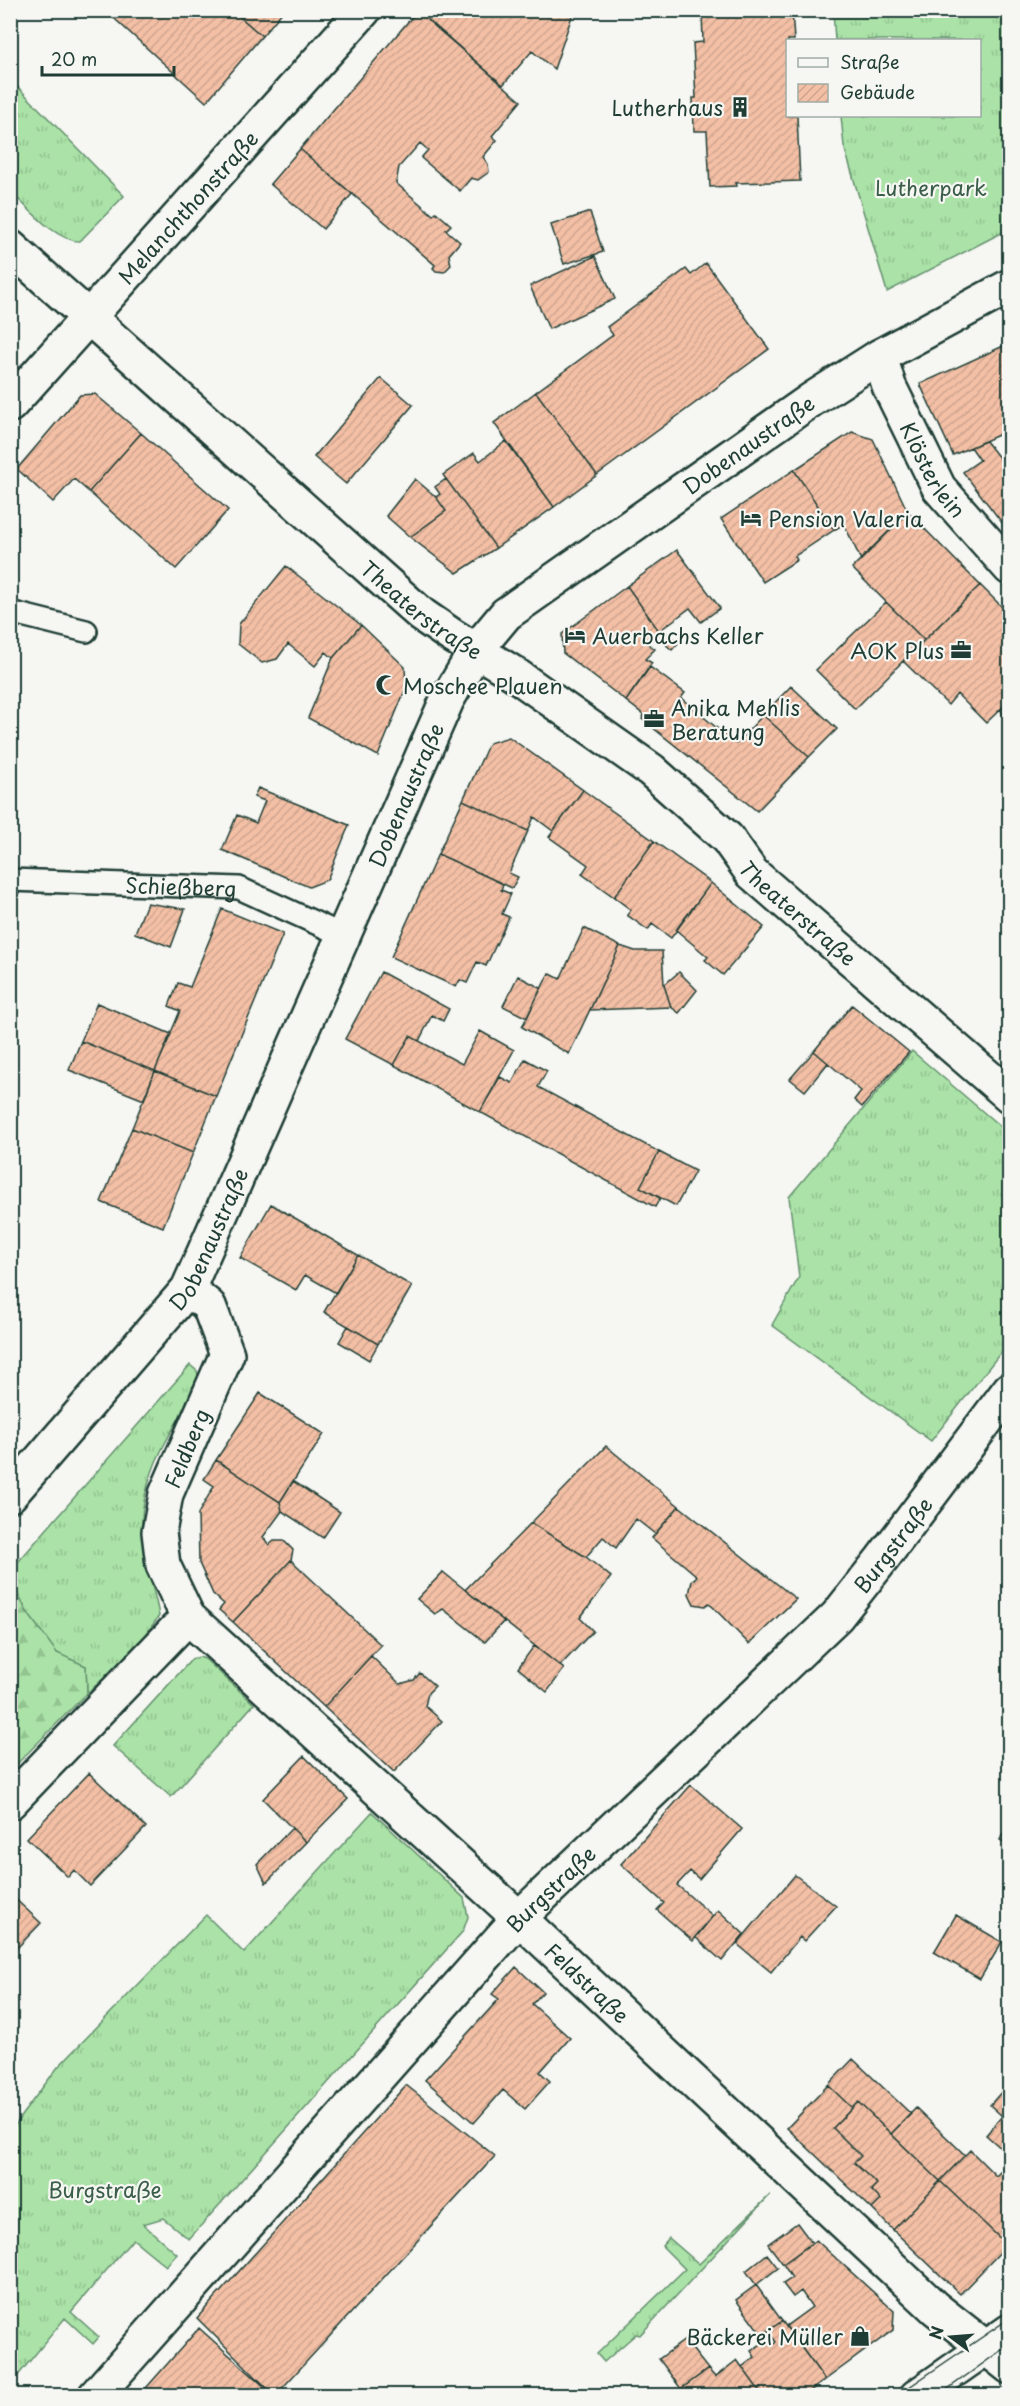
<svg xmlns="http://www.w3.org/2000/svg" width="1020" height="2406" viewBox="0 0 1020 2406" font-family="'Playpen Sans',sans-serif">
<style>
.grass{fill:url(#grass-tufts);stroke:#64906e;stroke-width:1.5}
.forest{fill:url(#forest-firs);stroke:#64906e;stroke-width:1.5}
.building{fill:url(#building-hatch);stroke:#1f3d34;stroke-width:1.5}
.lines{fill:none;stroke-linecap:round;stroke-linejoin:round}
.service-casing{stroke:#1f3d34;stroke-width:26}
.minor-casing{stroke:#1f3d34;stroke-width:38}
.service{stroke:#f6f6f2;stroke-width:21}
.minor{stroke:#f6f6f2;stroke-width:33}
.tram{stroke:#1f3d34;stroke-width:1.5}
.labels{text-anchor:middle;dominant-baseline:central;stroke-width:4.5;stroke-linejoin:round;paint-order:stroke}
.poi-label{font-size:21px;fill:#1f3d34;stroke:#f6f6f2;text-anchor:start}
.park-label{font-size:21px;fill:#3b5e4b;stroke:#f6f6f2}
.street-label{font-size:21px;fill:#1f3d34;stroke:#f6f6f2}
</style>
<defs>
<pattern id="grass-tufts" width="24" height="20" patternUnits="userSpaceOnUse" patternTransform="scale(1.5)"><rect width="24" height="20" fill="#aae2a7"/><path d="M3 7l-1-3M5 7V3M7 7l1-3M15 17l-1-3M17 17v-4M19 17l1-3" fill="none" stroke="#92c390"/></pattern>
<pattern id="forest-firs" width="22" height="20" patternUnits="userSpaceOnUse" patternTransform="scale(1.5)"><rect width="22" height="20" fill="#aae2a7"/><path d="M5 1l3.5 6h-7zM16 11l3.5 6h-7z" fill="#92c390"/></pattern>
<pattern id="building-hatch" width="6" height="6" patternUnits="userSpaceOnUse" patternTransform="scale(1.5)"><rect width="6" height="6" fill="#f3bfa5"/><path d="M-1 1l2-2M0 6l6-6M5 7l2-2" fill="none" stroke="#d0a58f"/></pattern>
</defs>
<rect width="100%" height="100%" fill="#f6f6f2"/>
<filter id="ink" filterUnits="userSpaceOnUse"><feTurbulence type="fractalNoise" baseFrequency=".0167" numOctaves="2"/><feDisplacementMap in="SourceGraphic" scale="12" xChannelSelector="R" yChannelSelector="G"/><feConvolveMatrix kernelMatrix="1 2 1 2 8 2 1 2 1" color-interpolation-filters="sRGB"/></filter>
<g filter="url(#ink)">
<path class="grass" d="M833,11H1009V229L887,292L844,146L841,116H980V40H835Z
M11,80L124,196L80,241C57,242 28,208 11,192Z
M912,1051L1009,1134V1342L931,1441L772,1325L799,1277L789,1197Z
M190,1365L197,1371L200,1383C172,1430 138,1478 142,1535C143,1564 155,1589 159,1616L132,1655L87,1693L86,1666C77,1662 63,1658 56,1652C42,1639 10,1589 11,1570Z
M199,1657L205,1659L254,1704L171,1797L113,1746L191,1660Z
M372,1812L464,1898L468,1917L463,1931L189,2239L163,2218L143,2224L177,2254L166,2266L133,2239L71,2312L99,2337L93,2344L65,2318L11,2384L10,2134L21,2116L58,2067L206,1915L244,1953Z
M770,2195L640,2335L636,2334L604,2362L597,2354L685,2269L662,2246L669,2238L699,2264Z"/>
<path class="forest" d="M10,1578L27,1612L57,1653L86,1666L87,1693L11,1770Z"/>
<path class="building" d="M105,10H232L262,36L206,102Z
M232,10H284L262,36Z
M417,10H566L572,16L554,69L532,51L503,85Z
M702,10H792L794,40H788V116H797L800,181L736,183L737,186L710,187L707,131H694L693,98H696L693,43L703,42Z
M417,11L521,101L492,136L497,140L483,157L488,164L489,172L478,180L471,178L460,191L421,158L428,150L420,143L399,167L396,183L433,215L436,212L451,225L446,230L460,242L449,255L451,265L444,272L436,271L433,268L435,265L300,149Z
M300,149L352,194L323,229L270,184Z
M590,212L603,252L564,264L551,225Z
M595,256L615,299L549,329L530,286Z
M706,263L769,349L597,475L536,392L613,335L607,327L686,269L691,275Z
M1010,343V430L953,455L920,384Z
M381,378L413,405L346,484L314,457Z
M536,392L597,475L554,507L494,423Z
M95,394L141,433L89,492L74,479L53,502L17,469L80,395Z
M852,432L873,439L908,512L861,560L844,524L834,530L794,470Z
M141,433L228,510L176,569L89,492Z
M506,441L554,507L496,548L443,475L474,453L480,461Z
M986,441L1010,472V533L963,472L980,460L971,447Z
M794,470L834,530L795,556L797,560L763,582L721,519Z
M415,479L436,497L446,511L410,537L386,516Z
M446,479L496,548L457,573L410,537L446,511L436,497L440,494L435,487Z
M908,512L980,585L924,640L852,568Z
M677,550L720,608L701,622L690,608L659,631L627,586Z
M286,566L361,625L333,658L326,652L315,666L288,644L277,659L262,663L238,644L239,624Z
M980,585L1010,615V700L986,723L957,694L948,705L903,661Z
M627,586L659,631L644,641L655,649L645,659L652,663L626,701L563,653L562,634Z
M886,602L924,640L855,709L816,670Z
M361,625L405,667L406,688L378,756L308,718L333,658Z
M662,629L678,643L672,650L654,634Z
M650,667L685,693L681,698L736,744L763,715L809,757L757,811L642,719L644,715L626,701Z
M791,686L837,729L809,757L763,715Z
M1010,700V724L1006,725L1001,709Z
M509,737L583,790L553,831L534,817L528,831L463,800L489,743Z
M258,788L349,825L327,880L309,887L222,850L237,815L256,823L265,801L254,797Z
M583,790L654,841L614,897L582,874L588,865L549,837Z
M463,800L528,831L509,873L518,877L512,888L438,854Z
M654,841L711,883L671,938L652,924L648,930L627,915L631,910L614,897Z
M438,854L503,884L501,890L511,894L502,914L509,917L486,966L477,962L467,983L460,980L456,987L391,957Z
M711,883L764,927L723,975L705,960L708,957L676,930Z
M147,903L185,909L171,947L135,933Z
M222,909L283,934L216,1096L155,1071L180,1011L169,1006L178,983L190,987Z
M584,928L620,946L569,1054L522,1027L549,973L560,979Z
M620,946L635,951H662L664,985L671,1007L590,1010Z
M381,972L449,1009L443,1021L432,1015L419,1041L410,1036L394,1065L345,1039Z
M679,972L697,990L679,1013L671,1007L664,985Z
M518,976L541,988L527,1018L503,1006Z
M97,1003L171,1034L155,1071L81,1041Z
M852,1005L909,1052L862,1107L854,1100L861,1091L814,1051Z
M480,1031L514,1050L480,1112L394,1065L410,1036L462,1064Z
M81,1041L155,1071L144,1100L69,1070Z
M814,1051L828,1063L805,1091L790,1079Z
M525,1059L547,1071L538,1087L659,1152L640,1187L660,1198L655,1207L480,1112L500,1077L512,1083Z
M155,1071L216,1096L193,1153L132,1128Z
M132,1128L193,1153L163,1227L101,1202Z
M659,1152L695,1171L676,1206L640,1187Z
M271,1204L358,1255L336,1293L305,1275L296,1290L240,1258Z
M358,1255L412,1286L378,1344L324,1312Z
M348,1326L378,1344L369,1360L339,1342Z
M260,1393L324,1434L280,1502L216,1460Z
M606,1446L679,1506L655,1534L636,1519L616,1548L603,1537L586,1557L531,1523Z
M216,1460L280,1502L282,1511L263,1537L269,1545L274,1541H284L293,1550L291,1560L233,1622L219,1610L224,1604L213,1594L199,1563L198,1514L214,1486L204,1479Z
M293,1481L340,1512L323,1538L282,1511L280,1502Z
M679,1506L796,1599L749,1644L709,1603L705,1606L694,1604L689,1594L692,1581L697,1576L652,1538Z
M531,1523L586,1557L611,1577L580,1618L593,1631L560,1666L465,1590Z
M291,1560L381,1645L324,1707L233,1622Z
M443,1572L504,1621L485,1642L443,1609L435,1614L417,1599Z
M534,1646L564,1669L547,1692L518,1668Z
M371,1656L400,1684L414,1680L420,1673L435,1686L428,1693L425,1706L442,1721L394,1772L324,1707Z
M304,1756L348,1799L306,1842L263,1799Z
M89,1773L146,1827L90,1886L74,1870L68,1877L27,1838Z
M691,1785L742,1829L699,1879L690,1871L677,1885L713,1916L693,1941L657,1910L664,1903L621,1864Z
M1010,1820V1845L1000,1840Z
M292,1828L306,1842L266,1883L257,1864Z
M795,1875L836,1906L804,1941L800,1937L771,1972L737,1944Z
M10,1894L41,1923L17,1948L10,1942Z
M718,1910L744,1934L722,1961L695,1937Z
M956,1915L1002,1942L980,1979L934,1952Z
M516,1967L543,1992L532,2004L570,2038L540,2072L550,2081L525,2109L503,2090L474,2123L425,2080L499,1999L492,1994Z
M853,2059L911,2114L891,2134L858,2102L852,2108L828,2085Z
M1010,2082V2156L986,2135L1002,2116L990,2105Z
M406,2085L495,2156L275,2396L197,2318Z
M828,2085L852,2108L833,2128L861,2156L854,2163L877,2184L871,2190L881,2200L872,2209L787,2128Z
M858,2102L940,2181L893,2230L872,2209L881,2200L871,2190L877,2184L854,2163L861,2156L833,2128Z
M916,2108L965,2155L940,2181L891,2134Z
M970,2150L996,2176L1010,2162V2243L1007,2245L940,2181Z
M940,2181L1007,2245L960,2294L893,2230Z
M797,2223L812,2243L783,2264L768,2244Z
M816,2240L894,2311L893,2330L825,2380L786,2326L812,2307L801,2291L793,2297L783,2284L792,2278L783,2264Z
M767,2254L778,2268L756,2285L746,2271Z
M756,2285L782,2321L762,2335L736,2300Z
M782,2321L825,2380L803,2396H763L742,2367L755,2357L751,2351L767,2340L772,2346L776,2342L768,2331Z
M199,2328L275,2396H139Z
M685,2340L708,2369L681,2389L659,2359Z
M737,2360L763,2396H686L681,2389L708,2369L715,2377Z"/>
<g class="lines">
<g class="service-casing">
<g id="service">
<path d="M10,612L86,631"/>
<path id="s1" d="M10,880L239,888L342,935"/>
</g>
</g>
<g class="minor-casing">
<g id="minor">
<path id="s2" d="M10,247L422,615L451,635L513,673L651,770L727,838L752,873L1010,1096"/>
<path id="s3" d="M880,356L889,386L939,488L1010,568"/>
<path id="s4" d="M10,405L364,10"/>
<path id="s5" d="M188,1289L209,1306L227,1354L166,1494L159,1532L163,1565L188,1617L519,1918L935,2308L1010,2367"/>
<path id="s6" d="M10,1495L188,1289L447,700L476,650L506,614L811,400L880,356L1010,286"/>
<path d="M10,1802L188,1617"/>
<path id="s7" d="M95,2396L519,1918L837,1616L882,1559L1010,1389"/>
<path d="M917,2396L1010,2331"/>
</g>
</g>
<use href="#service" class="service"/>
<use href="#minor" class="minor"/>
<path class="tram" d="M896,2396L1010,2318
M938,2396L1010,2344"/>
</g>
</g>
<defs>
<g id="building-bare" transform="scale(1.62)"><path d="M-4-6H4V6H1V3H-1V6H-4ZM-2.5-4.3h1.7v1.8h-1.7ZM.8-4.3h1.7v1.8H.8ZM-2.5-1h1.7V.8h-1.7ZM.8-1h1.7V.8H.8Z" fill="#1f3d34" stroke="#f6f6f2" stroke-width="2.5" paint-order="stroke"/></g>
<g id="hotel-bare" transform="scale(1.62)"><path d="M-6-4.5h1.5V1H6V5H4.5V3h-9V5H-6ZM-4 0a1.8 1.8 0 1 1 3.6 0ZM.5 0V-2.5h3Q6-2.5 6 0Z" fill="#1f3d34" stroke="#f6f6f2" stroke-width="2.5" paint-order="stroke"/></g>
<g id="office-bare" transform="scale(1.62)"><path d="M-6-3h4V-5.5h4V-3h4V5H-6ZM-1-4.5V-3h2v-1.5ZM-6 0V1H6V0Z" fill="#1f3d34" stroke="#f6f6f2" stroke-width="2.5" paint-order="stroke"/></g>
<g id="mosque-bare" transform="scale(1.62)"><path d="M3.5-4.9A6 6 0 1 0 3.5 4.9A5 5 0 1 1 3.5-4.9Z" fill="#1f3d34" stroke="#f6f6f2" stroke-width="2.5" paint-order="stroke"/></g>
<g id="shop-bare" transform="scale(1.62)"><path d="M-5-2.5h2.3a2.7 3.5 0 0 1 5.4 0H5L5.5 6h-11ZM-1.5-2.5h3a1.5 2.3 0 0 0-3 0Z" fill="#1f3d34" stroke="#f6f6f2" stroke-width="2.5" paint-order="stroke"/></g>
</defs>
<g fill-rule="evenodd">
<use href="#building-bare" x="740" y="107"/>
<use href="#hotel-bare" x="751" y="518"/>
<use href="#hotel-bare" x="575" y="635"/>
<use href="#office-bare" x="961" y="650"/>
<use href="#mosque-bare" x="386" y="685"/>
<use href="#office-bare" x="654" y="719"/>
<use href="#shop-bare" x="860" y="2336"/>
</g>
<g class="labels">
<g class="poi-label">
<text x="723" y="107" text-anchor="end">Lutherhaus</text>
<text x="768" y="518">Pension Valeria</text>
<text x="592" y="635">Auerbachs Keller</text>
<text x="944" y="650" text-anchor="end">AOK Plus</text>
<text x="403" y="685">Moschee Plauen</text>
<text x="671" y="707">Anika Mehlis<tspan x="671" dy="24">Beratung</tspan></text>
<text x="843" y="2336" text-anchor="end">Bäckerei Müller</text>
</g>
<g class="park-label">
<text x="931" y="187">Lutherpark</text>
<text x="105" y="2189">Burgstraße</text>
</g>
<g class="street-label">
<text stroke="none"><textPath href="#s4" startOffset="266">Melanchthonstraße</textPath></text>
<text stroke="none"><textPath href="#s6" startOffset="1316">Dobenaustraße</textPath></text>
<text stroke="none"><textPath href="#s3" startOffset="126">Klösterlein</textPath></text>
<text stroke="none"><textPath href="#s2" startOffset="549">Theaterstraße</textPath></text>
<text stroke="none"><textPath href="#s6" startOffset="812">Dobenaustraße</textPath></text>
<text stroke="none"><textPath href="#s1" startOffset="171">Schießberg</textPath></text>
<text stroke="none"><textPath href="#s2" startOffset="1035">Theaterstraße</textPath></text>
<text stroke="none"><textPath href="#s6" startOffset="326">Dobenaustraße</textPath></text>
<text transform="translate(186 1448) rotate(-67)">Feldberg</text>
<text stroke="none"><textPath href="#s7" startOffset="1168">Burgstraße</textPath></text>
<text stroke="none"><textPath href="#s7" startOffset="682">Burgstraße</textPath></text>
<text stroke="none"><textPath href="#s5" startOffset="902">Feldstraße</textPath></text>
</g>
</g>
<rect width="1020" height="2406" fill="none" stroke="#f6f6f2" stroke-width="36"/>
<rect x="18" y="18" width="984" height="2370" fill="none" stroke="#1f3d34" stroke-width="2" filter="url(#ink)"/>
<rect x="786" y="39" width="195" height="78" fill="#f6f6f2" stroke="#a0aca6" stroke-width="1.5"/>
<rect x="798" y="58" width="30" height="9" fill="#f6f6f2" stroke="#a0aca6" stroke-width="1.5"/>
<text x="840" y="69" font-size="18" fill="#1f3d34">Straße</text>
<rect x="798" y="84" width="30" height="18" fill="url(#building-hatch)" stroke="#a0aca6" stroke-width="1.5"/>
<text x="840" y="99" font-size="18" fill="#1f3d34">Gebäude</text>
<g transform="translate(951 2337) rotate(286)" stroke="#f6f6f2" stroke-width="4.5" paint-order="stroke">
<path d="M0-4.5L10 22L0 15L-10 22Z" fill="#1f3d34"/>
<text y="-9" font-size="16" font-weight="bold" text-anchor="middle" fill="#1f3d34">N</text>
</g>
<path d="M42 66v9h132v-9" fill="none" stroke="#1f3d34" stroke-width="3"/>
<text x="51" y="66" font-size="18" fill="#1f3d34" stroke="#f6f6f2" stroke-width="4.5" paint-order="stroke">20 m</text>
</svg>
